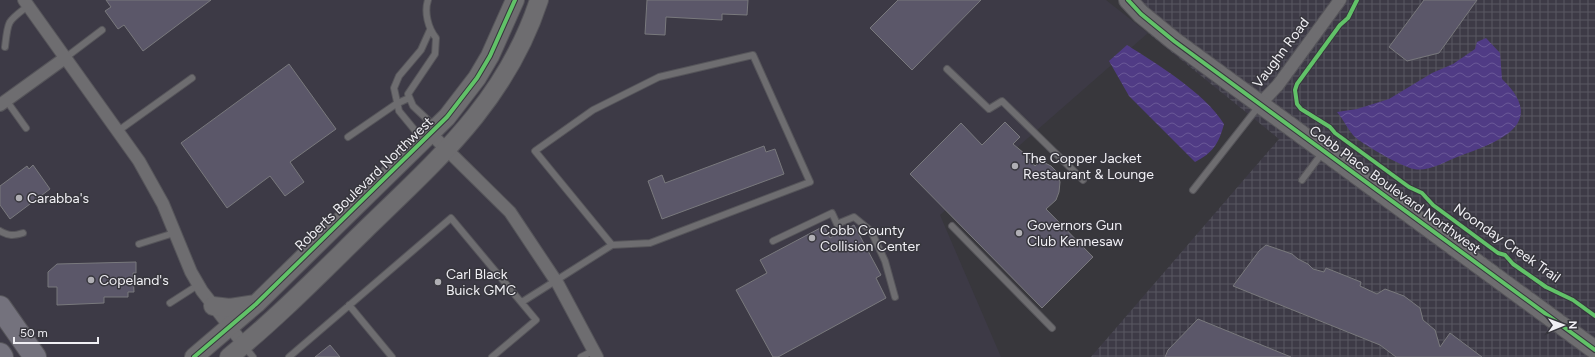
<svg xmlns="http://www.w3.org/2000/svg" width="1595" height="357" viewBox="0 0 1595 357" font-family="Figtree,sans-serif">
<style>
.built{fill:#3d3a46}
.industrial{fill:url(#industrial-grid)}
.water{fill:url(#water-waves)}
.building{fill:#5b5769;stroke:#79797d}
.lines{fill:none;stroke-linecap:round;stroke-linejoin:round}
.lane-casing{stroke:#56555a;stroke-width:8}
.street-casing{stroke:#56555a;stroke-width:14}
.secondary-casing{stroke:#56555a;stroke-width:20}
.highway-casing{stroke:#56555a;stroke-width:24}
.lane{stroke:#6e6d70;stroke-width:6}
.street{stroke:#6e6d70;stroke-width:12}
.secondary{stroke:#6e6d70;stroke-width:18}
.highway{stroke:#74727d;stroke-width:22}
.cycleway-casing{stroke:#37363d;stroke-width:6}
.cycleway{stroke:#61c268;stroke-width:4}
.poi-dot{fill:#b0afb4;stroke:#37363d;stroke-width:1.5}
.labels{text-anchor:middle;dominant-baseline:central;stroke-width:3;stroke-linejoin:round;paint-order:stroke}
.street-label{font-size:14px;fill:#f0eff4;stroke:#37363d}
.poi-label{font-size:14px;fill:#f0eff4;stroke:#37363d;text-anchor:start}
</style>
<defs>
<pattern id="industrial-grid" width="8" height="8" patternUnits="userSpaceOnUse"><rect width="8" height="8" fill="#3d3a46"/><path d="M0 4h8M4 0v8" fill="none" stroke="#595761"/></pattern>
<pattern id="water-waves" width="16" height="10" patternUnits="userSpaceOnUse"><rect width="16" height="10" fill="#503b85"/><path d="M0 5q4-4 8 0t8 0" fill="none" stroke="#6a5897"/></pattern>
</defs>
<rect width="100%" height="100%" fill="#38373c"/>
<path class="built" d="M0,0H1106L1148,33L940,215L1001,357H0Z"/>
<path class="industrial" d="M1133,0H1595V357H1091L1279,139L1148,33Z"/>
<path class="water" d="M1486,38L1500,53L1502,79C1550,125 1496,143 1457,157C1445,162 1427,172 1414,169C1402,167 1360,143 1353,135C1347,128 1343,119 1337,112L1357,109L1389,99L1432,73L1453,64L1475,49L1477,42Z
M1127,45C1157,64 1205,93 1224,124C1219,143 1213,153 1195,162L1129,96L1109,61Z"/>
<path class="building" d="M106,0H211L143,51L124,25L118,29L105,11L111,7Z
M647,0H748L747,15L722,14V20L666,17L665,35L645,34Z
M898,0H981L912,70L870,28Z
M1424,0H1477L1439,53L1407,61L1389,47Z
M289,64L336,129L290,162L304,182L285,196L270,176L227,208L181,143Z
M1005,122L1020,137L1013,144L1025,154L1035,166L1039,162H1043L1051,166L1057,172L1060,182L1059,192L1056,200L1046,209L1093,257L1042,308L910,174L961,123L982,145Z
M764,146L766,152L775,149L784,174L662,219L648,181L662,175L665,183Z
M33,165L50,189L10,219L0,205V186L27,166L29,169Z
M854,225L881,275L876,278L886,298L778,357H773L736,290L767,273L760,260L824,226L830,238Z
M1266,245L1292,254L1298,259L1308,264L1313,269L1324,272L1326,268L1361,282L1360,286L1377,294L1385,289L1404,296L1420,308L1423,320L1435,330L1440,347L1450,333L1482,357H1396L1380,345L1233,286L1259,251Z
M136,262V273H133L134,292H128V297H104V303L57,305V287H48V272L57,264Z
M1198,319L1291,357H1165L1168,350Z
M330,345L340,357H315Z"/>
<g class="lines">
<g class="lane-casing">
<path id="lane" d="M428,0C424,12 428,28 436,38L435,54L408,94L413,106L430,122L431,129
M5,47C8,20 7,22 28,6
M65,58L102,30
M947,69L989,109L1002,101L1083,180
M6,100L26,128
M118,131L192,78
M423,134H418L399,111L394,88L399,76L421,50L430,30
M348,137L396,104L409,98
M1302,180L1323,152
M1193,190L1259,106
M952,226L1052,328
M0,231C9,236 13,236 23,233
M773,241L832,213L837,224L854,217L871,231L885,261L895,297
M139,244L174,233
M522,302L612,245L535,151L593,110L659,77L753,55L810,182L650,243L612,245
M170,303L198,285
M349,305L392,357
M244,346L253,357
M289,357L451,218L536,320L492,357
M581,357L593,351"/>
</g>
<g class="street-casing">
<path id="street" d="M24,0L139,161L163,204L191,272L202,291L244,345
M1260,104L1278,85L1340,0
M0,105L65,58
M431,134L510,212L558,284L597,357"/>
</g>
<g class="secondary-casing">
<path id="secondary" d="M1128,0L1141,14L1174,41L1595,350
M213,306L230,308L256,304
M194,357L256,304L447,117L477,78L490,56L515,0
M229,357C277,318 320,274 364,231C437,160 506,101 539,0"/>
</g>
<g class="highway-casing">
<path id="highway" d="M0,307L35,357
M0,354L2,357"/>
</g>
<use href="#lane" class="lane"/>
<use href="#street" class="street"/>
<use href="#secondary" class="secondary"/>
<use href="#highway" class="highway"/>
<g class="cycleway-casing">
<path id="cycleway" d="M1128,0L1141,14L1174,41L1595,350
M1357,0L1348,18L1340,25L1297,84L1295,90L1297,104L1301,109L1330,127L1335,133L1409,187L1422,193L1433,205L1498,253L1505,255L1513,264L1546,287L1573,300L1595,316
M194,357L256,304L447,117L477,78L490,56L515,0"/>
</g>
<use href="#cycleway" class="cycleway"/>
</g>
<g class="poi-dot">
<circle cx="1015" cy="166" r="4"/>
<circle cx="19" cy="198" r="4"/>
<circle cx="1019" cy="233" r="4"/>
<circle cx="812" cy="238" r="4"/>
<circle cx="91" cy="280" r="4"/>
<circle cx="438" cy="282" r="4"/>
</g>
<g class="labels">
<g class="street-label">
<text transform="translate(1281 53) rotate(-53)">Vaughn Road</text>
<text transform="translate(364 184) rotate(-44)">Roberts Boulevard Northwest</text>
<text transform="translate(1395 190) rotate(36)">Cobb Place Boulevard Northwest</text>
<text transform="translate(1507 243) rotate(35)">Noonday Creek Trail</text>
</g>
<g class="poi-label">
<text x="1023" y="158">The Copper Jacket<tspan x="1023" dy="16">Restaurant &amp; Lounge</tspan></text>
<text x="27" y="198">Carabba's</text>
<text x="1027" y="225">Governors Gun<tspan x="1027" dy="16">Club Kennesaw</tspan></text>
<text x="820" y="230">Cobb County<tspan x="820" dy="16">Collision Center</tspan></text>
<text x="446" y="274">Carl Black<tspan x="446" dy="16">Buick GMC</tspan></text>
<text x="99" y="280">Copeland's</text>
</g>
</g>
<g transform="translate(1563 325) rotate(89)" stroke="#37363d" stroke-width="3" paint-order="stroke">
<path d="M0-3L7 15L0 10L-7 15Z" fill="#f0eff4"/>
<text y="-6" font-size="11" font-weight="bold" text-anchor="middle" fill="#f0eff4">N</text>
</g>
<path d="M14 337v6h84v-6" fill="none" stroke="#f0eff4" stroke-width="2"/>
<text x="20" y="337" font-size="12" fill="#f0eff4" stroke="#37363d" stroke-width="3" paint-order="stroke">50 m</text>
</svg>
